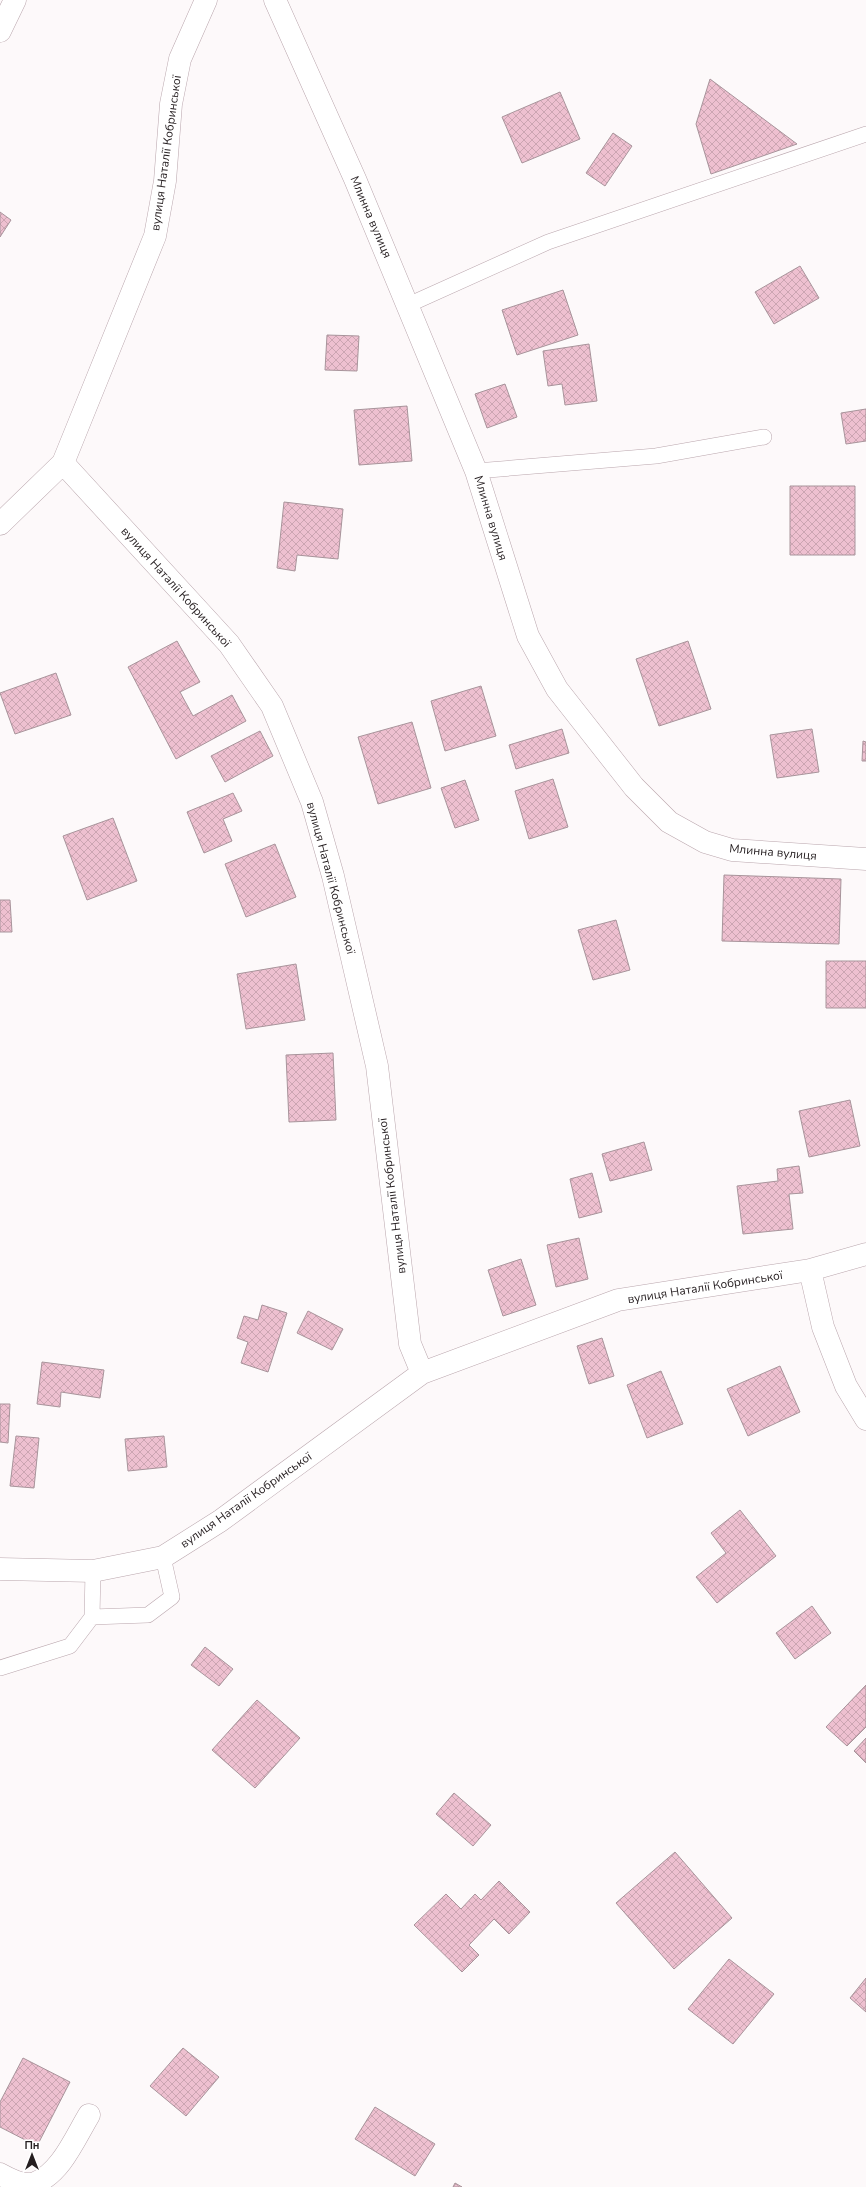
<svg xmlns="http://www.w3.org/2000/svg" width="866" height="2187" viewBox="0 0 866 2187" font-family="'Nunito Sans',sans-serif">
<style>
.building{fill:url(#building-cross-hatch);stroke:#a8949b}
.lines{fill:none;stroke-linecap:round;stroke-linejoin:round}
.lane-casing{stroke:#baa6ad;stroke-width:16}
.street-casing{stroke:#baa6ad;stroke-width:23}
.lane{stroke:#fff;stroke-width:15}
.street{stroke:#fff;stroke-width:22}
.labels{text-anchor:middle;dominant-baseline:central;stroke-width:3;stroke-linejoin:round;paint-order:stroke}
.street-label{font-size:12px;fill:#251e20;stroke:#fff}
</style>
<defs>
<pattern id="building-cross-hatch" width="8" height="8" patternUnits="userSpaceOnUse"><rect width="8" height="8" fill="#eec0d0"/><path d="M0 0l8 8M0 8l8-8" fill="none" stroke="#cca5b2"/></pattern>
</defs>
<rect width="100%" height="100%" fill="#fdf9fa"/>
<path class="building" d="M710,79L797,144L711,174L696,124Z
M560,92L580,139L522,163L502,117Z
M613,133L632,146L605,186L586,173Z
M0,212L11,220L0,237Z
M800,266L819,298L774,324L755,292Z
M563,290L578,335L517,355L502,310Z
M327,335L359,336L357,371L325,370Z
M589,344L597,401L565,405L562,384L548,386L543,351Z
M505,384L517,417L487,428L475,394Z
M407,406L412,461L359,465L354,410Z
M866,409V441L846,444L841,413Z
M790,486H855V555H790Z
M284,502L343,509L338,559L297,555L295,571L277,568Z
M177,641L200,682L180,692L193,716L232,695L246,721L176,759L128,667Z
M688,641L711,709L659,726L636,659Z
M56,673L71,715L15,734L0,693Z
M481,686L496,736L445,751L431,701Z
M412,722L431,788L378,804L358,737Z
M562,729L569,753L516,769L509,745Z
M812,729L819,772L777,778L770,735Z
M260,731L273,756L225,782L211,756Z
M863,741L866,742V761H862Z
M553,779L568,827L529,839L515,791Z
M465,780L479,820L455,828L441,788Z
M233,793L242,811L223,819L232,841L204,853L187,812Z
M113,818L137,881L87,900L63,836Z
M275,844L296,897L246,917L225,864Z
M724,875L841,879L839,944L722,941Z
M0,900H10L12,932H0Z
M616,920L630,970L593,980L578,930Z
M826,961H866V1008H826Z
M296,964L305,1020L246,1029L237,974Z
M333,1053L336,1120L289,1122L286,1055Z
M850,1100L860,1146L809,1157L799,1111Z
M644,1142L652,1170L610,1181L602,1154Z
M799,1166L803,1193L789,1194L793,1229L743,1234L737,1186L778,1181L777,1169Z
M592,1173L602,1212L579,1218L570,1179Z
M579,1238L588,1279L556,1287L547,1245Z
M521,1259L536,1305L503,1316L488,1270Z
M262,1305L287,1313L268,1372L241,1363L248,1342L237,1338L244,1316L258,1320Z
M308,1311L343,1329L332,1350L297,1333Z
M602,1338L614,1376L589,1384L577,1346Z
M42,1362L104,1370L100,1398L61,1392L60,1407L37,1404Z
M780,1366L800,1412L748,1436L727,1389Z
M661,1371L683,1424L647,1438L627,1385Z
M0,1404H10L8,1443L0,1442Z
M16,1436L39,1438L34,1488L10,1486Z
M164,1436L167,1467L128,1471L125,1439Z
M740,1510L776,1556L717,1603L696,1577L726,1553L711,1533Z
M812,1606L831,1633L795,1659L776,1633Z
M205,1647L233,1669L219,1686L191,1665Z
M866,1685V1727L847,1746L826,1727Z
M257,1700L300,1738L255,1788L212,1750Z
M866,1738V1763L854,1751Z
M454,1793L491,1825L473,1846L436,1814Z
M675,1852L732,1918L674,1969L616,1903Z
M499,1881L530,1912L509,1934L494,1919L469,1945L479,1955L462,1972L414,1925L446,1894L461,1909L475,1894L481,1900Z
M729,1959L774,1994L733,2044L688,2009Z
M866,1978V2012L850,1998Z
M183,2048L219,2077L186,2116L150,2086Z
M23,2058L70,2082L37,2146L0,2127V2102Z
M375,2107L435,2144L415,2176L355,2139Z
M455,2183L462,2187H453Z"/>
<g class="lines">
<g class="lane-casing">
<path id="lane" d="M408,305L548,242L866,134
M476,471L656,456L764,437
M93,1571L92,1617L148,1615L172,1597L163,1557
M0,1668L70,1646L92,1617"/>
</g>
<g class="street-casing">
<path id="street" d="M275,0L355,179L476,471L528,636L557,689L634,787L669,822L705,842L732,850L866,859
M0,31L15,0
M63,463L229,644L272,706L312,802L333,876L377,1066L410,1344L422,1373
M0,524L63,463L155,236L165,181L171,104L180,59L206,0
M810,1270L823,1327L846,1386L866,1419
M0,1569L93,1571L163,1557L220,1521L422,1373L618,1300L810,1270L866,1254
M0,2174C9,2179 24,2187 35,2183C61,2173 75,2138 89,2115"/>
</g>
<use href="#lane" class="lane"/>
<use href="#street" class="street"/>
</g>
<g class="labels">
<g class="street-label">
<text transform="translate(166 153) rotate(-82)">вулиця Наталії Кобринської</text>
<text transform="translate(371 217) rotate(67)">Млинна вулиця</text>
<text transform="translate(491 518) rotate(73)">Млинна вулиця</text>
<text transform="translate(176 587) rotate(48)">вулиця Наталії Кобринської</text>
<text transform="translate(773 852) rotate(5)">Млинна вулиця</text>
<text transform="translate(331 878) rotate(75)">вулиця Наталії Кобринської</text>
<text transform="translate(392 1196) rotate(-97)">вулиця Наталії Кобринської</text>
<text transform="translate(705 1287) rotate(-9)">вулиця Наталії Кобринської</text>
<text transform="translate(246 1500) rotate(-35)">вулиця Наталії Кобринської</text>
</g>
</g>
<g transform="translate(32 2155)" stroke="#ffffff" stroke-width="3" paint-order="stroke">
<path d="M0-3L7 15L0 10L-7 15Z" fill="#251e20"/>
<text y="-6" font-size="11" font-weight="bold" text-anchor="middle" fill="#251e20">Пн</text>
</g>
</svg>
